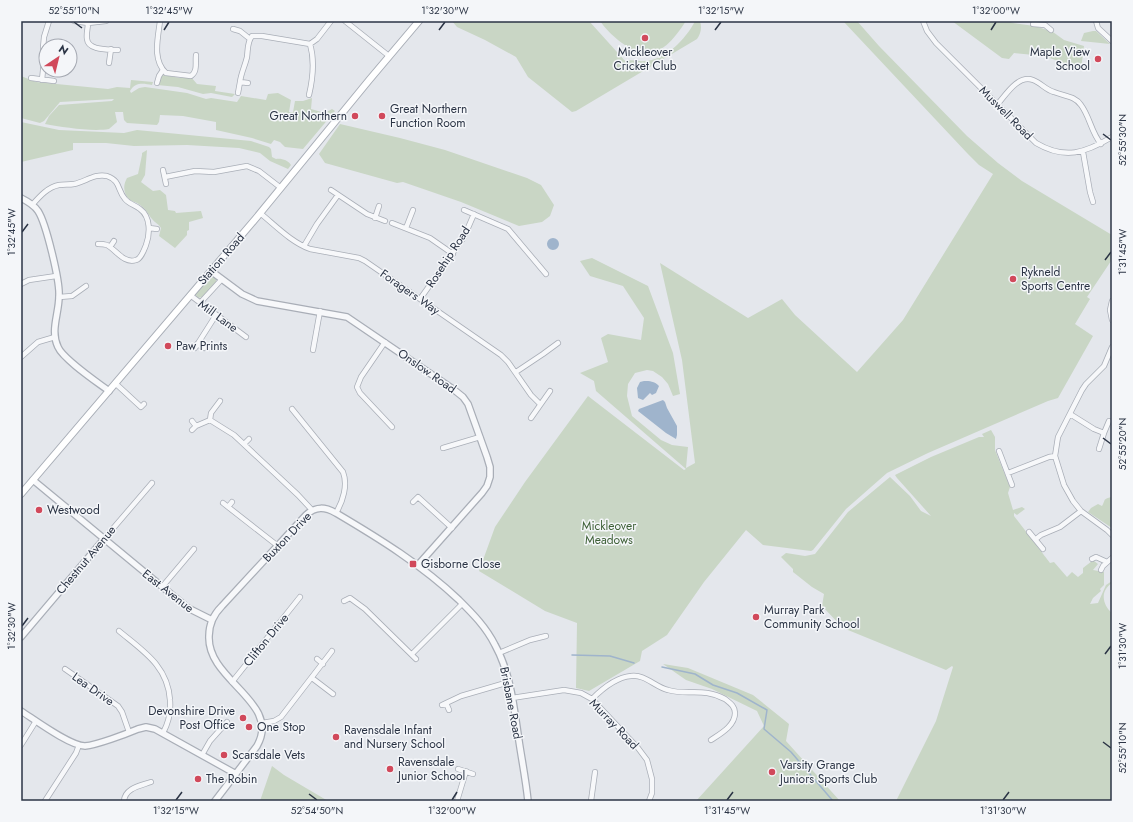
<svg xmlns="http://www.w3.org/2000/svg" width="1133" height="822" viewBox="0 0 1133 822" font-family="Jost,sans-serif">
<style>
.green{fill:#c9d6c5}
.water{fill:#9fb4cc}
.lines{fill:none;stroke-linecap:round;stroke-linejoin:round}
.stream{stroke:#9fb4cc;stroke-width:1.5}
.minor-casing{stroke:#a9aeb7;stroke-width:6}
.tertiary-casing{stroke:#a9aeb7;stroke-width:8}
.secondary-casing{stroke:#a9aeb7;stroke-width:8}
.minor{stroke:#f7f8fa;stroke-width:4.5}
.tertiary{stroke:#f7f8fa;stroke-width:5.5}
.secondary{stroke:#fff;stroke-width:6}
.ticks{fill:none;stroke:#2b3445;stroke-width:1.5}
.poi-dot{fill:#d1495b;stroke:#f4f6f9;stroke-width:1.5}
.labels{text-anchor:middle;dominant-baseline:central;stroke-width:3;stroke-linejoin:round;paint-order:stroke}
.poi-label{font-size:12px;fill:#2b3445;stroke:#f4f6f9;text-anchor:start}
.street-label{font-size:12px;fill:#2b3445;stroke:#f4f6f9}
.park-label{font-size:12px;fill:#3f6138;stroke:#f4f6f9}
.neatline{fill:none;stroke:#2b3445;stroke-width:1.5}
.ticks-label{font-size:10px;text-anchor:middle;fill:#2b3445}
</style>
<rect width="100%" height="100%" fill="#e4e7ec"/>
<path class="green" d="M452,21H589L626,62C631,58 638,62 644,61C665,61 686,39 695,21H700C702,28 701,33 697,39L576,111L572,112L528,77L516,57L485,40L457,27Z
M600,21H686C678,33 666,51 650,53C633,56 609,34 600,21Z
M843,21H857L879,46L967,136L998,163L1022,181L1112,235V262L1111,261L1087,297L1090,299L1075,324L1093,336L1058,398L1048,401L928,453L887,473L846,509L813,550L811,551L763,545L746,530L704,582L667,635L642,651L640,661L589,691L576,688L577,623L545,611L479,571L495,527L525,482L588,396L684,470L686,469L596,391L594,381L580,373L608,362L601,338L608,334L641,340L644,318L623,286L590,276L580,261L592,258L648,286L673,353L680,394L673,396L668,384L662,377L653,371L647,370L635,373L628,384L627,396L632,416L661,440L672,445L688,447L686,468L695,463L682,360L660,263L748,318L782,299L795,315L857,372L903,320L993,174L979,165L967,153Z
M952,21H1008L1013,23L1035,26L1053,32L1064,40L1084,46L1081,69L1044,56L1014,53L1009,59L1002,58Z
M1093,31H1096L1110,44L1081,41L1084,33Z
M163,75L180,78L191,77L197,84L216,86L215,91L235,94L232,97L211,93L203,94L178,87L157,85L160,84V76Z
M21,76L36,82L108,89L117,87L130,88L131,80L153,82L152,85C143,83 135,82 130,91L131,93L139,88L145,87L187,93L206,99L211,98L237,102L241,96L266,100L268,94L278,93L291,100L289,112H293L295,101H303L312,98L311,109L325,113L332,109L335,111L303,149L285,147L280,142L274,140L271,144L252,138L216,130V122L183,116L160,115L159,122L157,125L127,123L124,120L123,112H115L117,122L109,129C92,132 62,127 45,124L49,116L59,105L112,101L114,99L60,102L44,121L40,123L21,118V91H24H21Z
M21,122L59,130L124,133L137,130L251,141L269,147L271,149L272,157L276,159C281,158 288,160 291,165L288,169L270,161L260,153L239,148L187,145L134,146L106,143H73V150L21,162Z
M340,124L400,138L445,150L527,178L541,185L554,205L550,216L542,222L519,226L461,202L403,182L397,183L325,163L319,154Z
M147,150L145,175L141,182L153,191L160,190L166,195L168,210L175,211L176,213L201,211L203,218L189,222V230L187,231V235L175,248L159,236L161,228C159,224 155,223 152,219C148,214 146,209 140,205C137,202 132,202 129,199C123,193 123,185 127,178L138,174L142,155V153Z
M213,277L216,278V282L202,297L198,298L195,294L208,278Z
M991,430L995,437V450L1010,487L1008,493L1013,510L1022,507L1025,509L1017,515L1014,513V516L1050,563L1054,562L1067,577L1072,572L1078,577L1083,573V568L1092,561H1094L1098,564L1093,570L1104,572V585L1100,589L1101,591L1093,598L1090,604L1098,603L1106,585L1112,581V583C1100,591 1102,604 1112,613V801H896L936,721L953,667L952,666L946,670L843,628L822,606L824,594L812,587L793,572V569L781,557L786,553L805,556L815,554L848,512L890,477L910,496L921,511L931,516L897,478L895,475L931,457L979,437H984L982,434Z
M1112,497V528L1088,512L1091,508L1098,504L1102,506C1106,500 1102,499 1112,497Z
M663,664L688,668L753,695L789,724L786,741L840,801H696L764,726L757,711L712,689L686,680Z
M272,766L284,775L328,801H260Z"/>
<path class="water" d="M547 244a6 6 0 1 1 12 0a6 6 0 1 1-12 0Z
M644,381C650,381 654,381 659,386L656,393L652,395L650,393L643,400L638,398L637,388L640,382Z
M663,400L665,402L667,408L677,426V435L676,439L666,433L638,411L639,409Z"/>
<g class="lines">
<path class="stream" d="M572,655L610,656L634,663
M662,667L695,674L713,685L737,693L767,710L764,729L791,752L833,801"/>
<g class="minor-casing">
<path id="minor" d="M74,21L88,23L106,21
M160,21C158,38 152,60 166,73L191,76C198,71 195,63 196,55
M345,21L389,56
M923,21L927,31L936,43L1036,143C1065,160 1085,153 1112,137
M1096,21L1098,28L1112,41
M88,23C88,28 86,34 87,39C88,51 110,49 118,50
M1033,24L1045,25L1051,30
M233,29L240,31L250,39
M109,63L111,49
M31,78L54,81
M42,80L44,60L43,48L44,37L49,21
M157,83L159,76L163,70
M248,83L240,82C241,73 245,66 247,57C248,50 247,42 252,36H262L310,44L317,39L331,21
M238,93L240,82
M309,95C313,78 315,61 310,44
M997,105C1005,96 1018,74 1033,80C1041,83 1046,90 1054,92C1064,96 1075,96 1081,105C1090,117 1091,132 1101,144
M1083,152L1090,192L1093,202
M163,170L166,184
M165,177L195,171L214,172L247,166L259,171L281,188
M331,190L367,214L385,221
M32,205C40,196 48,187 59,185C64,184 69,185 74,184C85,182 95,173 107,176C121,181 117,190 125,199C129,204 135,205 140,209C151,217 150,234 146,245C144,250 141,259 136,260C124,264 116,250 107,245C104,244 101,244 98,244
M464,210L508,229L546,274
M260,213C276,226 291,242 310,249L359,258L365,261L501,355L508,362L531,395L540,404
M375,218L379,206
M392,223L430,238L453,254
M149,228L157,229
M406,228L413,210
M304,246L317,224L338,195
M110,247L114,241
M21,284L29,280L56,276
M190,295L246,337
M59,297L72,296L86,286
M420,299L464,237L474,214
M1112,301L1110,310L1112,320
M200,303L222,279
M385,342L361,377L357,387L360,393L392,427
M197,344L204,348
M1112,347L1104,366L1086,384L1082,390L1058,437L1055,456L1064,485L1073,501L1081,511L1107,530L1112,535
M195,348L216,315
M313,350L320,311
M21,357L38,342L55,337
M516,372L543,354L558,343
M115,383L141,407L144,404
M292,409L343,472C348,485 343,501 336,513
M1070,414L1094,429L1104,433
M531,418L550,391
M210,420L234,435L298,495L312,510
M192,421L196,426
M192,430L196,426L210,420L211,413L220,401
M244,444L249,439
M443,448L480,437
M1099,449L1104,433L1109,421
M999,451L1012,485
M1008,473L1049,457L1055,456
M413,502L418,497L452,528
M223,503L278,546
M228,507L232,502
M1029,532L1043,549
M104,539L152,483
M1036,539L1041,535L1060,527L1081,511
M1092,559L1096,557L1107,562
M1101,570L1103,566L1112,558
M162,587L194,549
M344,601L350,598L365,609L416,659
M119,631C143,651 168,666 170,700C171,712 169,722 163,733
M499,653L530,640L546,636
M412,654L462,604
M317,659L323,664
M65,669L118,706L122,712L129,732
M312,678L333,694
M232,682L300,597
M512,698L564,690L581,693L592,699L638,748L647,760L652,779V793L649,801
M592,699C602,689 617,677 631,676C645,674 655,687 668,690C688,696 703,687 725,699C730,703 735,706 735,713C735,726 720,734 711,740
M446,703L449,710
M442,705L461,696L509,682
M262,723L274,721L281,717L332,651
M21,745L36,721
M202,755L210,741L227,722
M458,769L473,774
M45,801L76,753L79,745
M124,801C125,788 140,786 151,782
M457,801L466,771
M591,801L595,772"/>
</g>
<g class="tertiary-casing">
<path id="tertiary" d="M21,198C27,201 34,205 38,211C46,223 60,281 59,296C59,314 50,330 58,347C63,359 97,382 109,391
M211,271L242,294L257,301L347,317L453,389L463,397L468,404L487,457L490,467V477L487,486L482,493L418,565
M33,480L188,608L212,620
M21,637L104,539
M21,711C35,720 70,746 85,746C97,745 126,734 138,729L146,727L155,729L236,774
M215,801L257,746C282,702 207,681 209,636C209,625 214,614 222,606L306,515C316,506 325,507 336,513C380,539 422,565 459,600C473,614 486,627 495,645C511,674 514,708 519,741C522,761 526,781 528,801"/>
</g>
<g class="secondary-casing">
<path id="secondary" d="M21,494L257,217L370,79L419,21"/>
</g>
<use href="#minor" class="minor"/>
<use href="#tertiary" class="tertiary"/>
<use href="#secondary" class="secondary"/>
</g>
<path class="ticks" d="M74,22L82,28M164,30L169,22M439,30L445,22M715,30L721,22M991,30L996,22M1103,134L1111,140M22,232L28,224M1105,260L1111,252M1103,438L1111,444M22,626L28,618M1105,654L1111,646M1103,742L1111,748M309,794L317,800M176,800L182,792M452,800L457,792M727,800L733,792M1003,800L1009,792"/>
<g class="poi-dot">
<circle cx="645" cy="38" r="4"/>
<circle cx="1098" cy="59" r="4"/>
<circle cx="355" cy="116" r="4"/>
<circle cx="382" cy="116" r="4"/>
<circle cx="1013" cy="279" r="4"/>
<circle cx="168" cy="346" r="4"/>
<circle cx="39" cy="510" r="4"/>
<rect x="409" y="560" width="8" height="8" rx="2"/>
<circle cx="756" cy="617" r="4"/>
<circle cx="243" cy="718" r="4"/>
<circle cx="249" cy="727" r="4"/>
<circle cx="336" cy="737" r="4"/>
<circle cx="224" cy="755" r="4"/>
<circle cx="390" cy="769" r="4"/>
<circle cx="772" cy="772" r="4"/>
<circle cx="198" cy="779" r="4"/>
</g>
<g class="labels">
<g class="poi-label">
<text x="645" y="52" text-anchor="middle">Mickleover<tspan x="645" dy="14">Cricket Club</tspan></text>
<text x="1090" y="52" text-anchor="end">Maple View<tspan x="1090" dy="14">School</tspan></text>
<text x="390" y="109">Great Northern<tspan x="390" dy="14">Function Room</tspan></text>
<text x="347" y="116" text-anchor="end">Great Northern</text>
<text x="1021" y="272">Rykneld<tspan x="1021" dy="14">Sports Centre</tspan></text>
<text x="176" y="346">Paw Prints</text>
<text x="47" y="510">Westwood</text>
<text x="421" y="564">Gisborne Close</text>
<text x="764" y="610">Murray Park<tspan x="764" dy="14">Community School</tspan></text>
<text x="235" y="711" text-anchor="end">Devonshire Drive<tspan x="235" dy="14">Post Office</tspan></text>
<text x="257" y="727">One Stop</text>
<text x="344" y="730">Ravensdale Infant<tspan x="344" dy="14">and Nursery School</tspan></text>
<text x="232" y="755">Scarsdale Vets</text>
<text x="398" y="762">Ravensdale<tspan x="398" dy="14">Junior School</tspan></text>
<text x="780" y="765">Varsity Grange<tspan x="780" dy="14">Juniors Sports Club</tspan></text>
<text x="206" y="779">The Robin</text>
</g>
<g class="street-label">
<text transform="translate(1006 113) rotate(45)">Muswell Road</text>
<text transform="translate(448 257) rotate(-57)">Rosehip Road</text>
<text transform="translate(221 259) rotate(-49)">Station Road</text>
<text transform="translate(410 292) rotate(35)">Foragers Way</text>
<text transform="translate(218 316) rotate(36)">Mill Lane</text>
<text transform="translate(427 371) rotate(35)">Onslow Road</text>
<text transform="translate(287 537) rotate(-46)">Buxton Drive</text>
<text transform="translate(86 560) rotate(-50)">Chestnut Avenue</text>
<text transform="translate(168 591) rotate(38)">East Avenue</text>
<text transform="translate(266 640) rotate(-51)">Clifton Drive</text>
<text transform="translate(93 689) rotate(35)">Lea Drive</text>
<text transform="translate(511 703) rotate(79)">Brisbane Road</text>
<text transform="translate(614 724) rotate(46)">Murray Road</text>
</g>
<g class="park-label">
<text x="609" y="526">Mickleover<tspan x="609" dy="14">Meadows</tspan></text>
</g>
</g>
<rect width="1133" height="822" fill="none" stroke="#f4f6f9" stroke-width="44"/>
<g transform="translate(58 58) rotate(35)"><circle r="19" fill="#f4f6f9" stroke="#a4a8b1"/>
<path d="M0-3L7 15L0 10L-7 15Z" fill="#d1495b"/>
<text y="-6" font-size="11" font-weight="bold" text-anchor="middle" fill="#2b3445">N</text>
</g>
<rect x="22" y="22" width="1089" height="778" class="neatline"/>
<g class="ticks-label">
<text x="74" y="14">52°55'10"N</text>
<text x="169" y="14">1°32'45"W</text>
<text x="445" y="14">1°32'30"W</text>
<text x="721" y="14">1°32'15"W</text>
<text x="996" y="14">1°32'00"W</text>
<text transform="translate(1122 140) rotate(-90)" y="4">52°55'30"N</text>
<text transform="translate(11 232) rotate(-90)" y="4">1°32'45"W</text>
<text transform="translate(1122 252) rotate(-90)" y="4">1°31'45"W</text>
<text transform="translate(1122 444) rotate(-90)" y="4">52°55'20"N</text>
<text transform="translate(11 626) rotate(-90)" y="4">1°32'30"W</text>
<text transform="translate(1122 646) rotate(-90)" y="4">1°31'30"W</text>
<text transform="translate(1122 748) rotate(-90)" y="4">52°55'10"N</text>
<text x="176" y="814">1°32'15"W</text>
<text x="317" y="814">52°54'50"N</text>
<text x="452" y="814">1°32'00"W</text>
<text x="727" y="814">1°31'45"W</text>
<text x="1003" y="814">1°31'30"W</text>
</g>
</svg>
